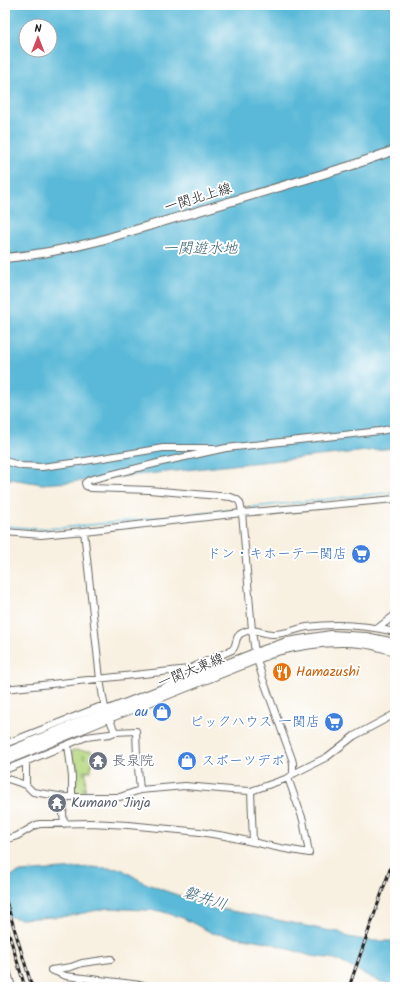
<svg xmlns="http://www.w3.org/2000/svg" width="400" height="992" viewBox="0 0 400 992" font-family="Kalam,'Klee One',sans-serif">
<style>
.cemetery{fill:url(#cemetery-stones);stroke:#697a4e}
.water{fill:#5ab9d8;stroke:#3b6a7a;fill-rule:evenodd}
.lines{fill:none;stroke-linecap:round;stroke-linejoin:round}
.stream{stroke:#5ab9d8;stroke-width:1.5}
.minor-casing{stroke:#696661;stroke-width:8}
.major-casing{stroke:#696661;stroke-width:10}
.minor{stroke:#fff;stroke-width:6}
.major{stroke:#fff;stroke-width:8}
.rail-casing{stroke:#1c1c1c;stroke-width:3}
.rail{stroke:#fff;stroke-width:1.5;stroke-dasharray:4.5;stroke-linecap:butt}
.labels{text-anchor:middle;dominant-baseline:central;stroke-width:4;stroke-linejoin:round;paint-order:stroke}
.street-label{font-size:14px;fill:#1c1c1c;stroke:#fff}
.shop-label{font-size:14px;fill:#366cbe;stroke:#fff;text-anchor:end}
.food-label{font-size:14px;fill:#c56008;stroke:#fff;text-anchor:start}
.worship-label{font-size:14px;fill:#5b616d;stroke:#fff;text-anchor:start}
.water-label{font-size:15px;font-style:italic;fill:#386371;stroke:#fff}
</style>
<defs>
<pattern id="cemetery-stones" width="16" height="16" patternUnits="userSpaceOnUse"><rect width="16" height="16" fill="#b6d880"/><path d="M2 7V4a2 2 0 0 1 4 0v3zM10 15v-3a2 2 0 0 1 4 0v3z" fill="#9cb96e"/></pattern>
</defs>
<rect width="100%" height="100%" fill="#fff"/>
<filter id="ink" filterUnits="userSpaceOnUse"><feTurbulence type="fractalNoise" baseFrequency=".025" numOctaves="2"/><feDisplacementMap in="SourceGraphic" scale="8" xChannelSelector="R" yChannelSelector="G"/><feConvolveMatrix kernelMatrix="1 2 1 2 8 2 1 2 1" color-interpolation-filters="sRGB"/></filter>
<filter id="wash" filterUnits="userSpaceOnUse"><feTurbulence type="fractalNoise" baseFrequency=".012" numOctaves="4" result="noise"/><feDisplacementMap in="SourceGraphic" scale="16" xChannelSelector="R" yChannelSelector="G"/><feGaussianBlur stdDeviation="0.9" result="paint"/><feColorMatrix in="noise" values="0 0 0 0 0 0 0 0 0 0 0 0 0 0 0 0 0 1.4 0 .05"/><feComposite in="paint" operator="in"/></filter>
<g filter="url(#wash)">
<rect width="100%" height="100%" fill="#f8f0e0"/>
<path class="cemetery" d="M72,750L92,751L91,771H86L85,795L74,794V776Z"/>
<path class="water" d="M5,5H395V448L71,482L42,484L5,478ZM26,26H50V50H26Z
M91,867L121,869L143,882L163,890L206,905L215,910L221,909L254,915L325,930L339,932L348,937L372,941H394L395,942V985L378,981L335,959L311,956L267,942L212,933L183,918L160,911L108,908L69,916L21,919L5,916V878L21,872Z"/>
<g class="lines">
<path class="stream" d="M244,508L395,492
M5,526L36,529L62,528L240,509"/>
</g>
</g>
<g filter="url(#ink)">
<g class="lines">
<g class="minor-casing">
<path id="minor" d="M5,461L22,466L42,467L79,462L163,448H213
M84,531L100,679C102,690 103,701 106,711
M5,532L41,535L84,531L242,513L395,499
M378,628L395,615
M5,689L189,669L232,650C238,645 234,636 242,633C255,626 262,635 274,634C285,634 296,629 307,627C336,623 366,625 395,632
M109,718L115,732
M5,744L104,705
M68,745L72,777V797
M26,762V785
M5,770L86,737L110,734L115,732L136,731L137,756L140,790
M293,774V763L292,759L263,679L255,653L252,630L242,513C240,503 242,501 231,497L149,490L91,488L86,486L85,483L89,480L162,462L226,448L380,431L395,428
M5,778L26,785L33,792L65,797H120L140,790L185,786L231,790L251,791L288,778L293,774L327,757L354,736L395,714
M251,791L253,842
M64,824L63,814L65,797
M5,840L17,836L36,825L40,824L91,823L128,825L200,832L225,836L280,848L309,853L303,820L288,778
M6,967L12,987
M51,970L66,976L125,983L155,987
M51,970L71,967L82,963L111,959"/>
</g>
<g class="major-casing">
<path id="major" d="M5,258C36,255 67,249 98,241L350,166L395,150
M5,753L106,711L255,653L287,642L331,635L366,637L385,641L395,643
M5,761L109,718L277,651C304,644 333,640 361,643C373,644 384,648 395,651"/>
</g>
<use href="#minor" class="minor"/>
<use href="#major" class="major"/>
<g class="rail-casing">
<path id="rail" d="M5,898L32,987
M5,921L25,987
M349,987L395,855"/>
</g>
<use href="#rail" class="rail"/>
</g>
</g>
<defs>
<g id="supermarket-disc" transform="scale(1)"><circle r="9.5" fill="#3f7fe0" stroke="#fff"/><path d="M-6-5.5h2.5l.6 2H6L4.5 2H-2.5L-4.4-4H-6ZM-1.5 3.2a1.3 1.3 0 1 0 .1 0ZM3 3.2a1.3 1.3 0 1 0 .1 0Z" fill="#fff"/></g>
<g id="restaurant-disc" transform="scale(1)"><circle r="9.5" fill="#e8710a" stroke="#fff"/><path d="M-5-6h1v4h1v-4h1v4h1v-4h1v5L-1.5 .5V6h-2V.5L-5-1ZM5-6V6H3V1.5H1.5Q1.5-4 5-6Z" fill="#fff"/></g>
<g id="shop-disc" transform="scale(1)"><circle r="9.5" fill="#3f7fe0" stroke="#fff"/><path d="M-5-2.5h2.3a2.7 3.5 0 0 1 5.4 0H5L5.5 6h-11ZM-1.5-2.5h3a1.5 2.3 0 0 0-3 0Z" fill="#fff"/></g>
<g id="temple-disc" transform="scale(1)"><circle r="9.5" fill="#6b7280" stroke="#fff"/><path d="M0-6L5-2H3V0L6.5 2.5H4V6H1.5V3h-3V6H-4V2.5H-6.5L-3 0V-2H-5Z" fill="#fff"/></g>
</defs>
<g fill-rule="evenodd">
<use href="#supermarket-disc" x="361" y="554"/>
<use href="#restaurant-disc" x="282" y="672"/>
<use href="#shop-disc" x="162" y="712"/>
<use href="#supermarket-disc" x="334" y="722"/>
<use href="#temple-disc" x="98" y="761"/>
<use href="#shop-disc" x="187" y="761"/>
<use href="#temple-disc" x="57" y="803"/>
</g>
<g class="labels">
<g class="street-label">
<text transform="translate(198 198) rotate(-17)">一関北上線</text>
<text transform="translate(191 671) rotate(-22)">一関大東線</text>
</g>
<g class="shop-label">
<text x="347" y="554">ドン・キホーテ一関店</text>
<text x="148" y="712">au</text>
<text x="320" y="722">ピックハウス 一関店</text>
<text x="201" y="761" text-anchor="start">スポーツデポ</text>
</g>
<g class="food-label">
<text x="296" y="672">Hamazushi</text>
</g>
<g class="worship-label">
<text x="112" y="761">長泉院</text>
<text x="71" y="803">Kumano Jinja</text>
</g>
<g class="water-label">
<text x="200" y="249">一関遊水地</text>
<text transform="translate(205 899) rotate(18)">磐井川</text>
</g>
</g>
<rect width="400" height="992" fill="none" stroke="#fff" stroke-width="20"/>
<g transform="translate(38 38)"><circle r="19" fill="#ffffff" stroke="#a4a4a4"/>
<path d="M0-3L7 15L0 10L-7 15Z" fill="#d1495b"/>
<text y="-6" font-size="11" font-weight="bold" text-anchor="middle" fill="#1c1c1c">N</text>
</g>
</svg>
